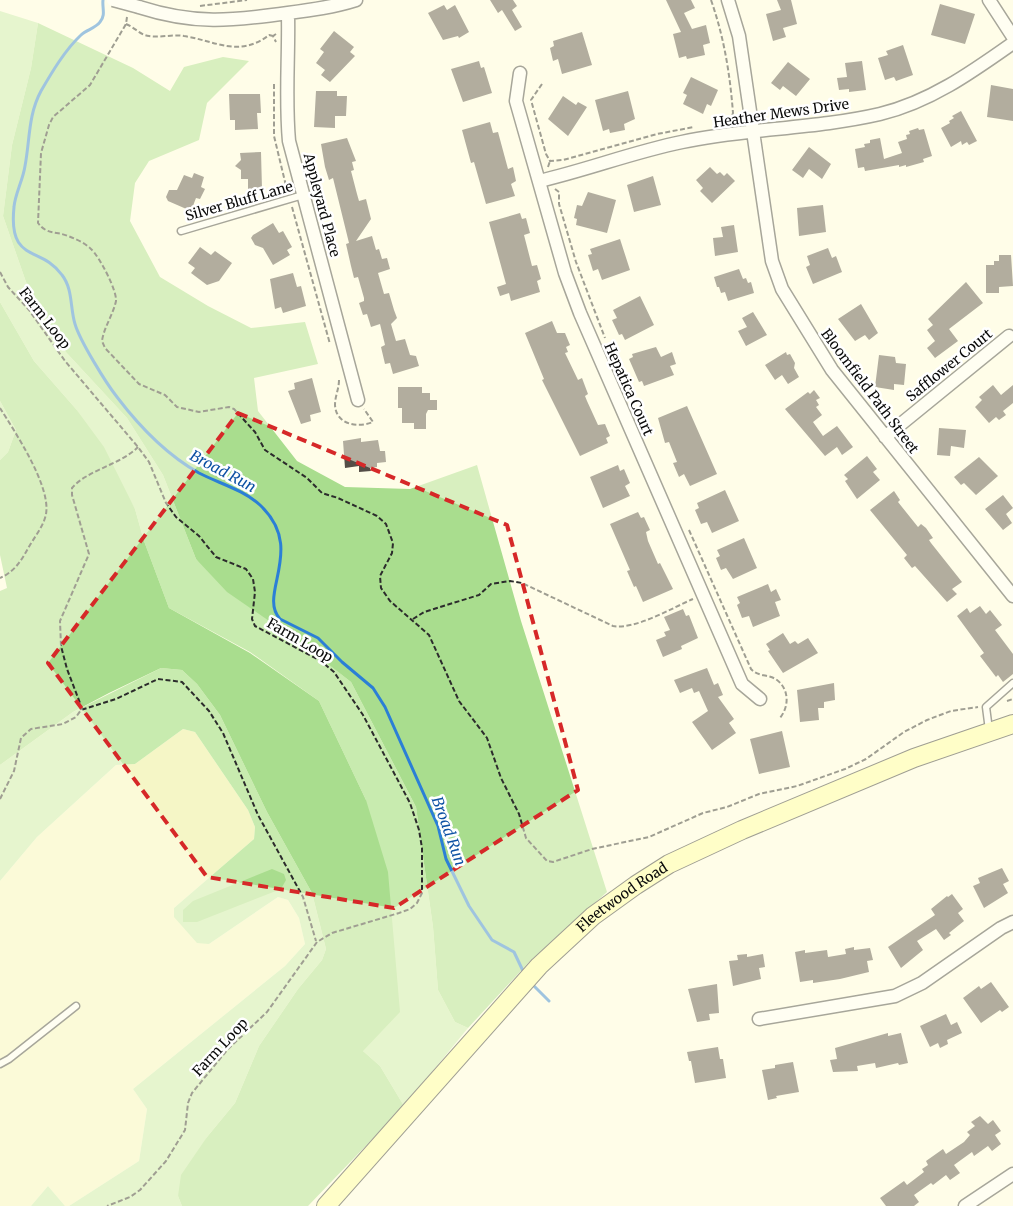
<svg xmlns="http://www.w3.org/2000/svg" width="1013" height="1206" viewBox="0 0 1013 1206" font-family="Merriweather,serif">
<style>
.farmland{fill:#f5f6c6}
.green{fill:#c8ebaf}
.forest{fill:#a9dd8e}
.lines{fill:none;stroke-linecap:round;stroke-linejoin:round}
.stream{stroke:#2b7fd6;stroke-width:3}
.building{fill:#544d46}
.lane-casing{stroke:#3d3d3d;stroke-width:9}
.street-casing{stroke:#3d3d3d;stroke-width:15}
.secondary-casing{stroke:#2c2c2c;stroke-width:20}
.path{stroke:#2c2c2c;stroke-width:2;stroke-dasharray:5 2.5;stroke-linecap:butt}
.lane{stroke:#fff;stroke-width:6}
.street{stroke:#fff;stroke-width:12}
.secondary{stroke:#ffffa3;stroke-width:18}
.street-bridge-casing{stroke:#3d3d3d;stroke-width:15;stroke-linecap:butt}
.street-bridge{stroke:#fff;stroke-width:12}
.marked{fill:none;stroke:#d62828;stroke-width:4;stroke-dasharray:10 6;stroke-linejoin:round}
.labels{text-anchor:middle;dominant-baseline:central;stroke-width:5;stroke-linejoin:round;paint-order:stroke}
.street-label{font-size:14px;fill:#0a0a0a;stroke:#fff}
.water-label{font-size:15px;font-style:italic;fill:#0d51a3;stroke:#fff}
</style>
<rect width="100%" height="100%" fill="#fffde8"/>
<path class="farmland" d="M183,729L195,732L248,810L255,827L254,839L174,908L209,944L278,897L288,900L299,918L305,944L285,966L133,1089L147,1109L139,1161L69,1206H65L48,1186L31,1206H0V881L37,837L116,765L135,764Z"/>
<path class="green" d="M0,11L38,23L31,68L12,145L3,216L26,282L64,350L127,418L163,475L196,559L351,682L416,807L433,927L438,990L455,1022L468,1028L404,1106L380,1066L363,1051L366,800L319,701L250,652L169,608L144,541L135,509L76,409L34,361L0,302Z
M0,401L16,430L8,452L0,460Z
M161,668L182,670L197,684L220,715L267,812L312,893L326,949L322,960L298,989L259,1046L235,1103L207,1137L178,1196L182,1206H69L139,1161L147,1109L133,1089L285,966L305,944L299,918L288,900L278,897L209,944L197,943L174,917V908L254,839L255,827L248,810L195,732L183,729L135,764L116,765L37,837L0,881V765L73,712Z
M48,1186L65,1206H31Z"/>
<path class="forest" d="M38,23L133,68L170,91L184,67L223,57L249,61L207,103L199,140L149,161L135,183L130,221L160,277L208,306L251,328L305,322L318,364L254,378L258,411L297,461L345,487L410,489L477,465L521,621L607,892L529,962L468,1028L455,1022L438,990L433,927L416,807L351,682L301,643L227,592L196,559L163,475L127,418L64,350L26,282L3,216L12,145L31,68Z
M0,302L34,361L76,409L104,447L135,509L144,541L169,608L250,653L319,701L366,800L388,872L400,1012L363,1051L380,1066L404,1106L308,1206H182L178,1196L181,1175L207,1137L235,1103L259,1046L298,989L322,960L326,949L312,893L267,812L220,715L197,684L182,670L161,668L109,693L73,712L0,765V591L7,588L0,555V460L8,452L16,430L0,401Z
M272,869L284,874L286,880L281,889L197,922H183V910L193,901Z"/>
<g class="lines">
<path class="stream" d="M103,0C102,8 106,15 100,22C96,28 86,30 81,35C65,50 52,72 41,91C28,115 30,140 25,166C23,180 15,194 14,207C8,264 41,245 62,275C73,289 70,308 75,324C80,341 106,383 117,397C139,426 167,455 199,473C218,483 244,490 260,505C307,549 257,594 280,619L318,638L342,662L373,688L385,707L438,826L446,859L469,906L492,940L514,952L524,973
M532,984L549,1001"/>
</g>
<path class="building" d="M490,0H513L517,6L512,10L522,27L515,31L502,10L498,13Z
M666,0H691L695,8L684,13L692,29L706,25L710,43L703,45L705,55L687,59L686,56L679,58L673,34L681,32Z
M777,0H791L797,24L783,28L786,37L773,41L766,14L781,10Z
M940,4L975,14L965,44L931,35Z
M444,5L447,10L455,5L469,32L459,38L458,36L443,40L428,13Z
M334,31L354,47L350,52L355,56L330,82L321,75L325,70L316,63L324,52L320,49Z
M582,32L592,65L562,74L558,59L553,61L550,48L554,46L553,41Z
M903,45L913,75L896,81L894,77L885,80L878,58L888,55L886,51Z
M479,61L481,68L484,67L492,93L463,102L451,69Z
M862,61L866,90L849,92V89L839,90L837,78L847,77L845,63Z
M788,62L810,79L796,96L783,86L780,90L771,83Z
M691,77L718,90L711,106L707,104L703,114L683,104L687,95L683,93Z
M991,85L1013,89V121L987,117Z
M316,91H337V96H347L346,116H335V128L314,127Z
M628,91L635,119L624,124L625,130L610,133L609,129L603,131L595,100Z
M229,94H260L261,113H257L258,129L235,130V120H230Z
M563,96L576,105L578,102L587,107L568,136L548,119Z
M961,111L977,141L969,145L967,142L962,145L961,141L951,147L941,128L950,123L949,121L954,118L952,116Z
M490,122L493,133L498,132L508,169L513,167L516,181L511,184L515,196L486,204L474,162L471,163L462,130Z
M918,128L919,130L924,129L932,156L923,159L924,162L906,167V165L899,167V165L865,171L864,167L858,168L855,149L865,147L864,144L870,143V140L880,138L884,159L902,153L898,142L907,139L906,135L910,134L909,131Z
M347,138L356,161L352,162L354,170L351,171L357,194L359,201L366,199L371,219L356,241L372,236L376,250L379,249L382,259L387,258L390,269L378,273L384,294L389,293L394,310L397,318L391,324L396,341L405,339L410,355L416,356L419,366L393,374L390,363L385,364L381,347L385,345L380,324L371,327L367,314L363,315L359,303L364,301V298L358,277L354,278L351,266L346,244L349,243L333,178L329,180L325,167L321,144Z
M809,147L831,164L822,179L809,169L803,178L792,170Z
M261,152L262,189H248V179H241V170L235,166L241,160L240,153Z
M710,167L717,174L720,172L724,176L727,173L735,181L712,203L700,191L703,188L696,180Z
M194,173L204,177L201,187L205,189L200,199L196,198L191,211L168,201L166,197L169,190H177L184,175L192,178Z
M653,176L661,205L634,212L627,185Z
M588,192L616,200L607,233L576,225L577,219L574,218L577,205L582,206Z
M823,205L826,232L799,236L797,208Z
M520,213L522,219L526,218L530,233L524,235L532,266L537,265L541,279L537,281L540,292L511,301L509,293L500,296L497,287L506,284L489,222Z
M273,223L279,233L283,231L292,247L287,250L290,255L273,265L263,248L255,245L251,238L253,235Z
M734,225L738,252L715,256L713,238L723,237L721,227Z
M620,239L630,270L602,280L598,269L593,271L588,255L592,254L590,249Z
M200,247L211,255L215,251L232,263L219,281L207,285L191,273L195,268L188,263Z
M828,248L832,258L836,256L842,272L813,284L806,267L810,265L807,256Z
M999,255H1011L1013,286L999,287V293H986V265H994V261H999Z
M739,269L743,279L746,278L748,283L751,282L754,293L728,301L725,292L721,293L719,287H717L714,277Z
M293,273L297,287L301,286L306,306L283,313L281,307L275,309L270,279Z
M966,282L983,303L949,329L958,341L935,358L927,348L935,341L927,330L933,325L928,319Z
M640,296L654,325L625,340L622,334L619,335L612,320L617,318L613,310Z
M861,304L878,333L869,340L865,335L855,341L838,319Z
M753,312L767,335L746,346L738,331L747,327L742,318Z
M552,321L557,333H565L570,345L566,347L568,352L565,353L578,380L582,378L588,394L585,396L587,401L598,425L605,424L610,436L606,438L608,443L580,456L542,380L544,379L525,333Z
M656,347L661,357L672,352L676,364L670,366L674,375L644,386L642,381L639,382L629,359L633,357L632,354Z
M786,352L787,355L790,354L795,363L794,368L799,377L788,384L782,375L775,380L765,365Z
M879,355L895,357L896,363L906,364L904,385L894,384V390L875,387Z
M312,378L321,412L310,415L311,421L301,424L288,391L295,389L294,383Z
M993,385L1001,395L1013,385V403L1003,411L1006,415L999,420L996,417L989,423L975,407L982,400L979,397Z
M398,387H422V393H430V400H437V410H428L426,414V429H414V423H402V408H398Z
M814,390L820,398L816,400L819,405L816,407L822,415L813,422L823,436L837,426L853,447L842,455L837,447L825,456L785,409L808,392L810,394Z
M687,406L717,474L690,486L684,474L679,477L673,463L677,462L669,442L665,443L658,418Z
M939,428L966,430L964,448L951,446L950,456L937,455Z
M361,438V442L378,440L380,451H385L386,462L377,463V467L370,468L371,471L359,472V466L345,468L343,441Z
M867,456L877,469L873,472L880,480L857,499L845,481L848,479L844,475Z
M979,457L998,476L976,495L964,483L961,485L954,477Z
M618,465L620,471L624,469L630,483L625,486L630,496L603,508L590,477Z
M725,490L739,521L712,533L707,522L701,524L695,510L699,508L697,503Z
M894,491L900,500L898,502L918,527L921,524L926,528L933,538L929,540L931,543L962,582L952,589L957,594L947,602L915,566L912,568L904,558L907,555L870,510Z
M1003,495L1013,508L1006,514L1012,523L1003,530L985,509Z
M638,512L641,518L644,517L650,530L646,532L648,541L658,564L660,563L673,589L643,602L636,586L634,587L627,571L630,570L610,524Z
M744,538L757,568L733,579L726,568L721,570L716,558L720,556L717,550Z
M768,584L771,592L776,589L781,600L775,602L780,616L753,627L749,616L742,618L737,605L740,603L737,597Z
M980,606L986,614L990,610L1002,625L995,630L1013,654V674L1003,682L998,675L996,677L980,656L984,653L957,616L967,608L970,613Z
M683,609L686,616L689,615L698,638L681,646L682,649L663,657L656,640L666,636L664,632L670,630L664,617Z
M783,633L790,644L795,641L798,644L808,638L818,653L783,673L768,651L770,650L766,644Z
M707,668L714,685L718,683L723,695L718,697L734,719L729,723L736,733L712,750L692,722L708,711L699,691L694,693L692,688L680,693L674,680Z
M834,683L835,700L824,702V708H818L819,720L800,722L797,690Z
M782,731L790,767L759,774L750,739Z
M1002,868L1009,881L1003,884L1008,893L984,908L973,886L980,883L978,878Z
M952,894L963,909L958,913L964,921L949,933L951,935L944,940L936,929L917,941L923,950L901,968L888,947L935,915L931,909L947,896L948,897Z
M854,947V950L870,948L873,960L867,961L869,972L840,979L813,983V980L800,982L795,952L805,950V953L827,950L828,957L846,954L845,949Z
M747,954V957L763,954L765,967L759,968L761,979L733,986L729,961L738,960L737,955Z
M991,982L1009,1007L1002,1012L1000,1010L981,1023L963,998L979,986L981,989Z
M717,984L719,1013L709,1014L710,1020L697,1022L688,989Z
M946,1014L951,1025L957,1022L962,1033L947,1040L948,1044L940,1048L938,1043L930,1047L920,1026Z
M888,1033V1036L901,1033L908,1063L899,1065L898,1063L876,1068L875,1063L857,1066L858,1071L833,1072L830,1060L837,1059L835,1048Z
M718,1047L720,1059H723L726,1078L695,1083L691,1061H689L687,1052Z
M793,1062L799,1092L776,1096L777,1098L768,1100L762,1070L775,1068V1065Z
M980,1116L988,1124L993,1120L1001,1131L995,1135L1001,1144L992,1151L988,1146L974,1156L972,1152L954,1165L960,1173L950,1180L946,1175L933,1185L931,1183L914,1195L919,1202L914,1206H886L880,1198L904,1181L907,1185L924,1172L922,1169L928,1165L926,1161L943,1149L946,1154L964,1142L970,1135L967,1132L975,1126L971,1122Z"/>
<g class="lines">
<g class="lane-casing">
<path id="lane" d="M181,231L303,195
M989,730L986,707L1013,683
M0,1064L9,1059L76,1006"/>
</g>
<g class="street-casing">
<path id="street" d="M728,0L739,36L772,261L782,289L832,370L1013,596
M989,0L1013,37
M139,7C195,25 231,21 288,13C311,10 334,7 356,0
M288,13C289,56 285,98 289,141L358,400
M520,73L516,101L565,273L580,313L742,684L760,699
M539,181C587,170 633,152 682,142C747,128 815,129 880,114C930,102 972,72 1013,43
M885,437L1009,336
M759,1019L895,996L922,983L1001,928L1013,922
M965,1206L1013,1174"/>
</g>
<g class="secondary-casing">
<g id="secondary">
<path id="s1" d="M326,1206L539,966L593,916L636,885L669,864L742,830L914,758L1013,724"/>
</g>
</g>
<path class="path" d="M711,0C724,37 730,74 733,113L731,119L726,122
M200,6L247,0
M127,17L126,24L90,85L53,117L49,125L41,153L38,223C47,235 56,231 68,236C76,239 85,243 91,249C99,256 117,290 116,301C113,315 104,327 102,341L105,348L139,384L165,395L177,407L199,412L229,407L234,409L255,432L265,450L307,478L322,493L338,498L377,516L386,524L393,543L392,553L380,576L381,588L390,601L429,635L459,701L487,738L501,778L519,814L526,838L547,861L553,862L592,849L649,837L703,813L727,807L759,794L797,786L845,769L866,759L904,732L927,720L951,711L978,707
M126,24C134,27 140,35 149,36C160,38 173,34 184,36C216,41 239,58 269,35L273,36
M276,34L273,36L276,42
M274,84V136L287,190
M542,84L531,100L546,154L550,161L563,160L657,134L694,127
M548,167L550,161
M555,189L559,192V204L576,262L605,338
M292,207L330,344
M0,272L8,287L29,310L65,361L138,447L149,462L166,503L176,517L199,536L216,557L246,569L253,579L255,592L252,619L255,626L321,661L334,672L363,715L410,803L419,830L422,848V893L417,903L410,909L399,913L332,933L317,942L267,1012L228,1049L192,1093L188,1103L185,1130L166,1161L140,1190L130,1197L107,1206
M339,380C339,389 335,396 335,405C336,425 358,428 373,422L364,409
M0,408C15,432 51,486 46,514C44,525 36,535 30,545C22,559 16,571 0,578
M689,530L751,669C758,677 769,674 777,680C790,690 789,708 779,719
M413,619L424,612L479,595L491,584L510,581L522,583L613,626C635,630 672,608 693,599
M1007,701L1013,699
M81,710L80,703L67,669L61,646L60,621L89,554L72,495V488C87,470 120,465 138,447
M0,799L14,771L21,738L31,729L63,724L76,717L81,710L116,699L158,679L182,682L209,711L223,733L258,815L303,897L316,941"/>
<use href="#lane" class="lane"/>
<use href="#street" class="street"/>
<use href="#secondary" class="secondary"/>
<g class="street-bridge-casing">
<path id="street-bridge" d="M113,0L139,7"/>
</g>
<use href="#street-bridge" class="street-bridge"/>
</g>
<path d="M0 0H1013V1206H0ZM238,413L507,525L578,790L394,908L207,877L48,663Z" fill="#fffde8" fill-opacity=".55" fill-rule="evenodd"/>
<path class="marked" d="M238,413L507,525L578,790L394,908L207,877L48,663Z"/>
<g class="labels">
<g class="street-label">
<text transform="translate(781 113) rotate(-8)">Heather Mews Drive</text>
<text transform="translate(239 201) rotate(-16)">Silver Bluff Lane</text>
<text transform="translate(322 205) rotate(75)">Appleyard Place</text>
<text transform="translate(45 318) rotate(52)">Farm Loop</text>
<text transform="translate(949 365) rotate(-39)">Safflower Court</text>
<text transform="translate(629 389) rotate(66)">Hepatica Court</text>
<text transform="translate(870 391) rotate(53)">Bloomfield Path Street</text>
<text transform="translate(300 640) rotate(30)">Farm Loop</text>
<text stroke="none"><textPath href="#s1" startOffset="429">Fleetwood Road</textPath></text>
<text transform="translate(220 1047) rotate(-47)">Farm Loop</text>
</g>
<g class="water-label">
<text transform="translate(223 471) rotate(28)">Broad Run</text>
<text transform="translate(449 831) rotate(70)">Broad Run</text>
</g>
</g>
</svg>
